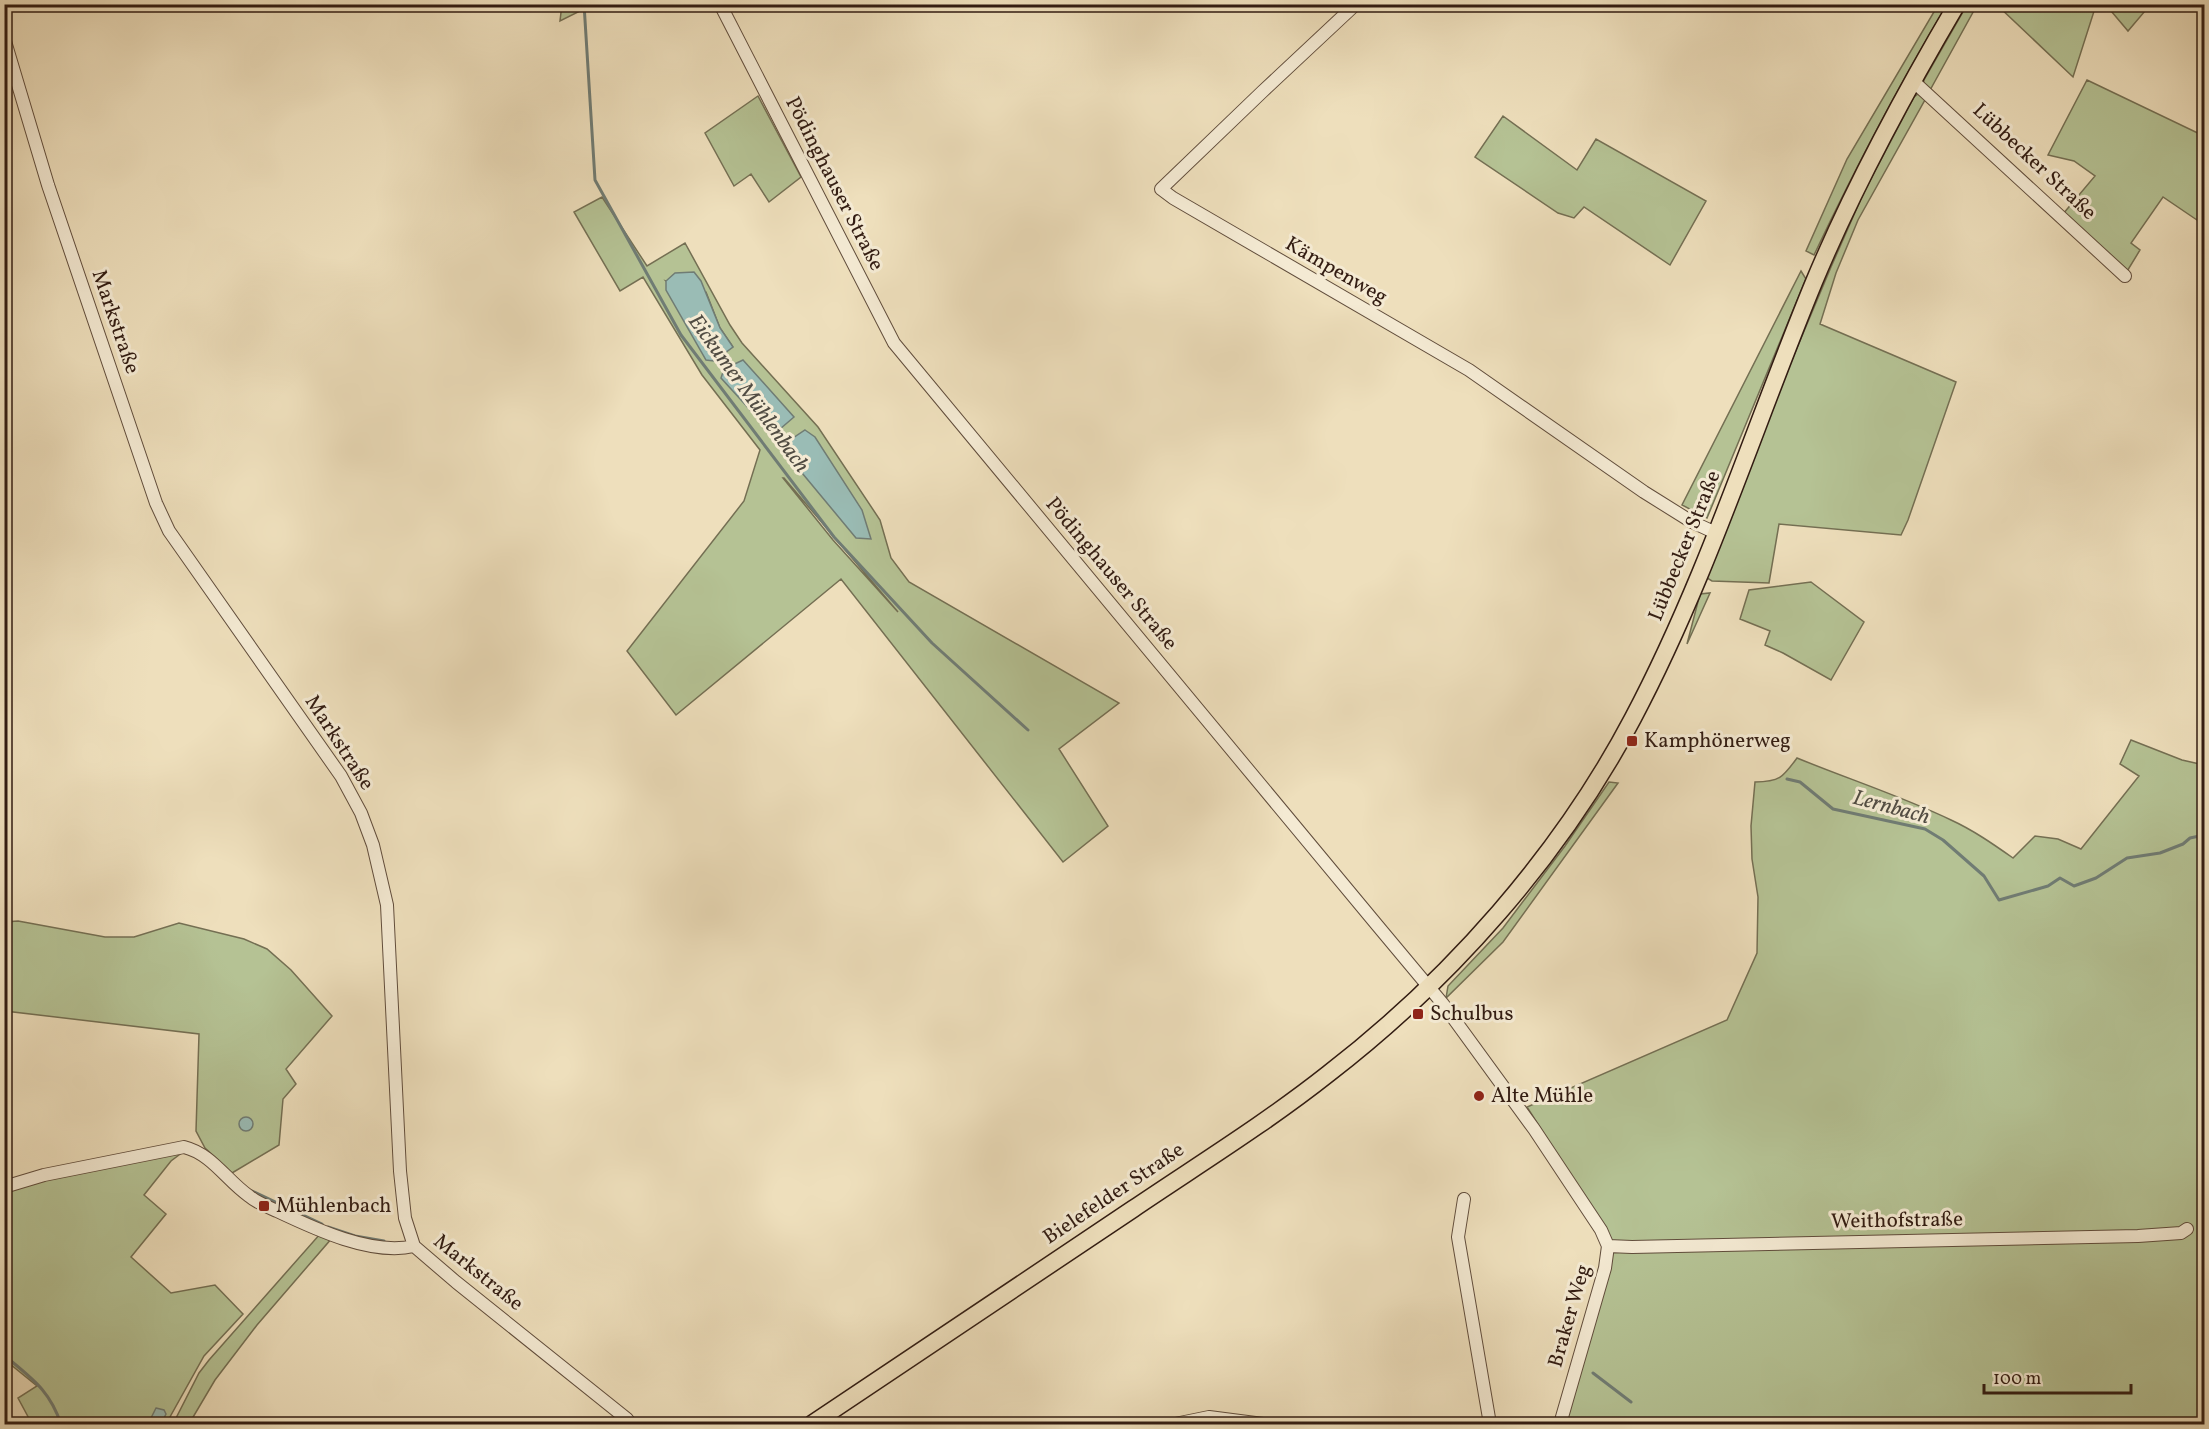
<svg xmlns="http://www.w3.org/2000/svg" width="2209" height="1429" viewBox="0 0 2209 1429" font-family="Vollkorn,serif">
<style>
.green{fill:#b5c294;stroke:#746f53;stroke-width:1.5;fill-rule:evenodd}
.water{fill:#9abcb5;stroke:#707c74;stroke-width:1.5}
.lines{fill:none;stroke-linecap:round;stroke-linejoin:round}
.stream{stroke:#707c74;stroke-width:3}
.minor-casing{stroke:#614d3c;stroke-width:14}
.major-casing{stroke:#321c12;stroke-width:19}
.minor{stroke:#f4ead3;stroke-width:12}
.major{stroke:#eedfbc;stroke-width:16}
.poi-dot{fill:#8f2418;stroke:#f4ead3;stroke-width:2}
.labels{text-anchor:middle;dominant-baseline:central;stroke-width:6;stroke-linejoin:round;paint-order:stroke}
.street-label{font-size:21px;fill:#321c12;stroke:#f4ead3}
.poi-label{font-size:21px;fill:#321c12;stroke:#f4ead3;text-anchor:start}
.water-label{font-size:22px;font-style:italic;fill:#514c43;stroke:#f4ead3}
</style>
<rect width="100%" height="100%" fill="#eedfbc"/>
<filter id="stains"><feTurbulence type="fractalNoise" baseFrequency=".00333" numOctaves="4"/><feColorMatrix values="0 0 0 0 .2 0 0 0 0 .09 0 0 0 0 .02 0 0 0 .5 -.17"/></filter>
<radialGradient id="worn" r=".72"><stop offset=".6" stop-color="#630" stop-opacity="0"/><stop offset="1" stop-color="#630" stop-opacity=".3"/></radialGradient>
<path class="green" d="M562,4H592V5L560,21Z
M1938,5H1947C1898,86 1855,169 1814,255L1806,251L1847,159Z
M1967,5H1977L1929,92L1923,85L1924,80Z
M1997,5H2096L2073,77Z
M2106,5H2141L2145,11L2128,31Z
M2087,80L2204,136V208L2197,220L2163,197L2131,243L2140,250L2126,273L2063,214L2095,176L2074,161L2048,155Z
M1918,94L1926,98L1858,220L1836,273L1820,324L1956,382L1908,520L1901,535L1779,524L1769,583L1712,581L1707,578L1786,374L1831,267L1864,192L1914,97Z
M758,96L801,177L769,202L751,174L734,186L705,133Z
M1503,116L1577,170L1596,139L1706,201L1670,265L1584,207L1574,218L1558,213L1475,157Z
M602,197L647,266L685,243L730,325L742,343L818,427L880,520L891,558L909,582L1119,703L1059,749L1108,826L1063,862L841,579L676,715L627,651L744,501L760,450L702,375L643,277L620,291L574,212ZM666,281L706,292L720,328L733,347ZM783,478H784L898,612L833,540Z
M1801,271L1806,279L1707,518L1682,505Z
M1811,582L1864,622L1831,680L1783,653L1765,645L1770,631L1740,619L1749,590Z
M1710,593L1687,644L1700,594Z
M2131,740L2182,760L2204,765V1424H1562L1608,1269L1600,1222L1527,1107L1727,1020L1757,953L1758,897L1752,859L1751,826L1755,782C1780,782 1783,777 1797,758C1848,779 1901,796 1951,820C1973,830 1993,844 2013,858L2035,836L2058,839L2081,849L2139,776L2120,764Z
M1609,782L1618,783L1503,942L1446,998L1448,986L1503,928L1565,846Z
M18,921L105,937H134L179,923L244,939L267,949L291,970L332,1016L286,1069L296,1084L283,1099L279,1145L232,1173L205,1148L196,1131L199,1034L5,1011V922Z
M183,1152L171,1161L144,1195L166,1214L131,1257L171,1293L215,1285L243,1314L204,1356L166,1424H32L18,1398L37,1386L5,1360V1192L23,1185Z
M320,1234L332,1238L257,1325L215,1380L189,1424H173L199,1373L209,1360Z"/>
<path class="water" d="M694,272L701,281L720,328L733,347L714,361L706,360L666,290V281L675,273Z
M743,360L794,417L773,435L721,378L724,369Z
M805,430L815,437L862,510L871,539L856,538L788,456L784,446L787,442Z
M239 1124a7 7 0 1 1 14 0a7 7 0 1 1-14 0Z
M156,1408L164,1410L166,1414L161,1424H148Z"/>
<g class="lines">
<path class="stream" d="M584,4L595,180L681,335L834,537L932,643L1028,730
M1787,779L1800,782L1833,809L1925,829L1943,840L1984,876L1999,900L2048,886L2060,878L2074,886L2096,878L2127,858L2160,853L2183,844L2190,838L2204,835
M252,1191L322,1224
M328,1227L355,1236L384,1241
M4,1355C32,1379 49,1389 61,1424
M1593,1373L1631,1402"/>
<g class="minor-casing">
<path id="minor" d="M720,4L894,343L1377,925L1443,1004L1534,1129L1601,1230L1608,1246L1605,1268L1560,1424
M1356,4L1262,92L1161,189L1173,198L1469,370L1644,492L1692,522L1716,533
M4,38L48,185L156,503L169,531L341,776L361,813L373,845L387,905L400,1171L405,1218L414,1246L456,1282L627,1419L631,1424
M1913,81L2125,276
M4,1187L44,1175L184,1147C212,1154 226,1180 249,1196C257,1203 268,1207 277,1211C315,1229 372,1256 414,1246
M1464,1199L1458,1237L1490,1424
M1608,1246L1632,1247L2138,1236L2181,1233L2187,1229
M1175,1424L1209,1417L1263,1424"/>
</g>
<g class="major-casing">
<path id="major" d="M812,1424C919,1353 1026,1281 1133,1209C1198,1165 1266,1123 1328,1074C1450,980 1561,855 1633,718C1707,578 1754,427 1814,282C1854,186 1904,94 1957,4"/>
</g>
<use href="#minor" class="minor"/>
<use href="#major" class="major"/>
</g>
<g class="poi-dot">
<rect x="1626" y="735" width="12" height="12" rx="3"/>
<rect x="1412" y="1008" width="12" height="12" rx="3"/>
<circle cx="1479" cy="1096" r="6"/>
<rect x="258" y="1200" width="12" height="12" rx="3"/>
</g>
<g class="labels">
<g class="street-label">
<text transform="translate(2034 162) rotate(43)">Lübbecker Straße</text>
<text transform="translate(834 184) rotate(63)">Pödinghauser Straße</text>
<text transform="translate(1336 271) rotate(30)">Kämpenweg</text>
<text transform="translate(115 322) rotate(71)">Markstraße</text>
<text transform="translate(1685 546) rotate(-68)">Lübbecker Straße</text>
<text transform="translate(1111 574) rotate(50)">Pödinghauser Straße</text>
<text transform="translate(339 743) rotate(57)">Markstraße</text>
<text transform="translate(1114 1194) rotate(-34)">Bielefelder Straße</text>
<text transform="translate(1897 1221) rotate(-1)">Weithofstraße</text>
<text transform="translate(478 1273) rotate(39)">Markstraße</text>
<text transform="translate(1570 1316) rotate(-74)">Braker Weg</text>
</g>
<g class="poi-label">
<text x="1644" y="741">Kamphönerweg</text>
<text x="1430" y="1014">Schulbus</text>
<text x="1491" y="1096">Alte Mühle</text>
<text x="276" y="1206">Mühlenbach</text>
</g>
<g class="water-label">
<text transform="translate(748 394) rotate(54)">Eickumer Mühlenbach</text>
<text transform="translate(1891 808) rotate(15)">Lernbach</text>
</g>
</g>
<rect width="2209" height="1429" fill="none" stroke="#eedfbc" stroke-width="24"/>
<rect x="6" y="6" width="2197" height="1417" fill="none" stroke="#321c12" stroke-width="3"/>
<rect x="12" y="12" width="2185" height="1405" fill="none" stroke="#321c12" stroke-width="1.5"/>
<path d="M1984 1384v9h147v-9" fill="none" stroke="#321c12" stroke-width="3"/>
<text x="1993" y="1384" font-size="18" fill="#321c12" stroke="#f4ead3" stroke-width="4.5" paint-order="stroke">100 m</text>
<rect width="100%" height="100%" filter="url(#stains)"/>
<rect width="100%" height="100%" fill="url(#worn)"/>
</svg>
